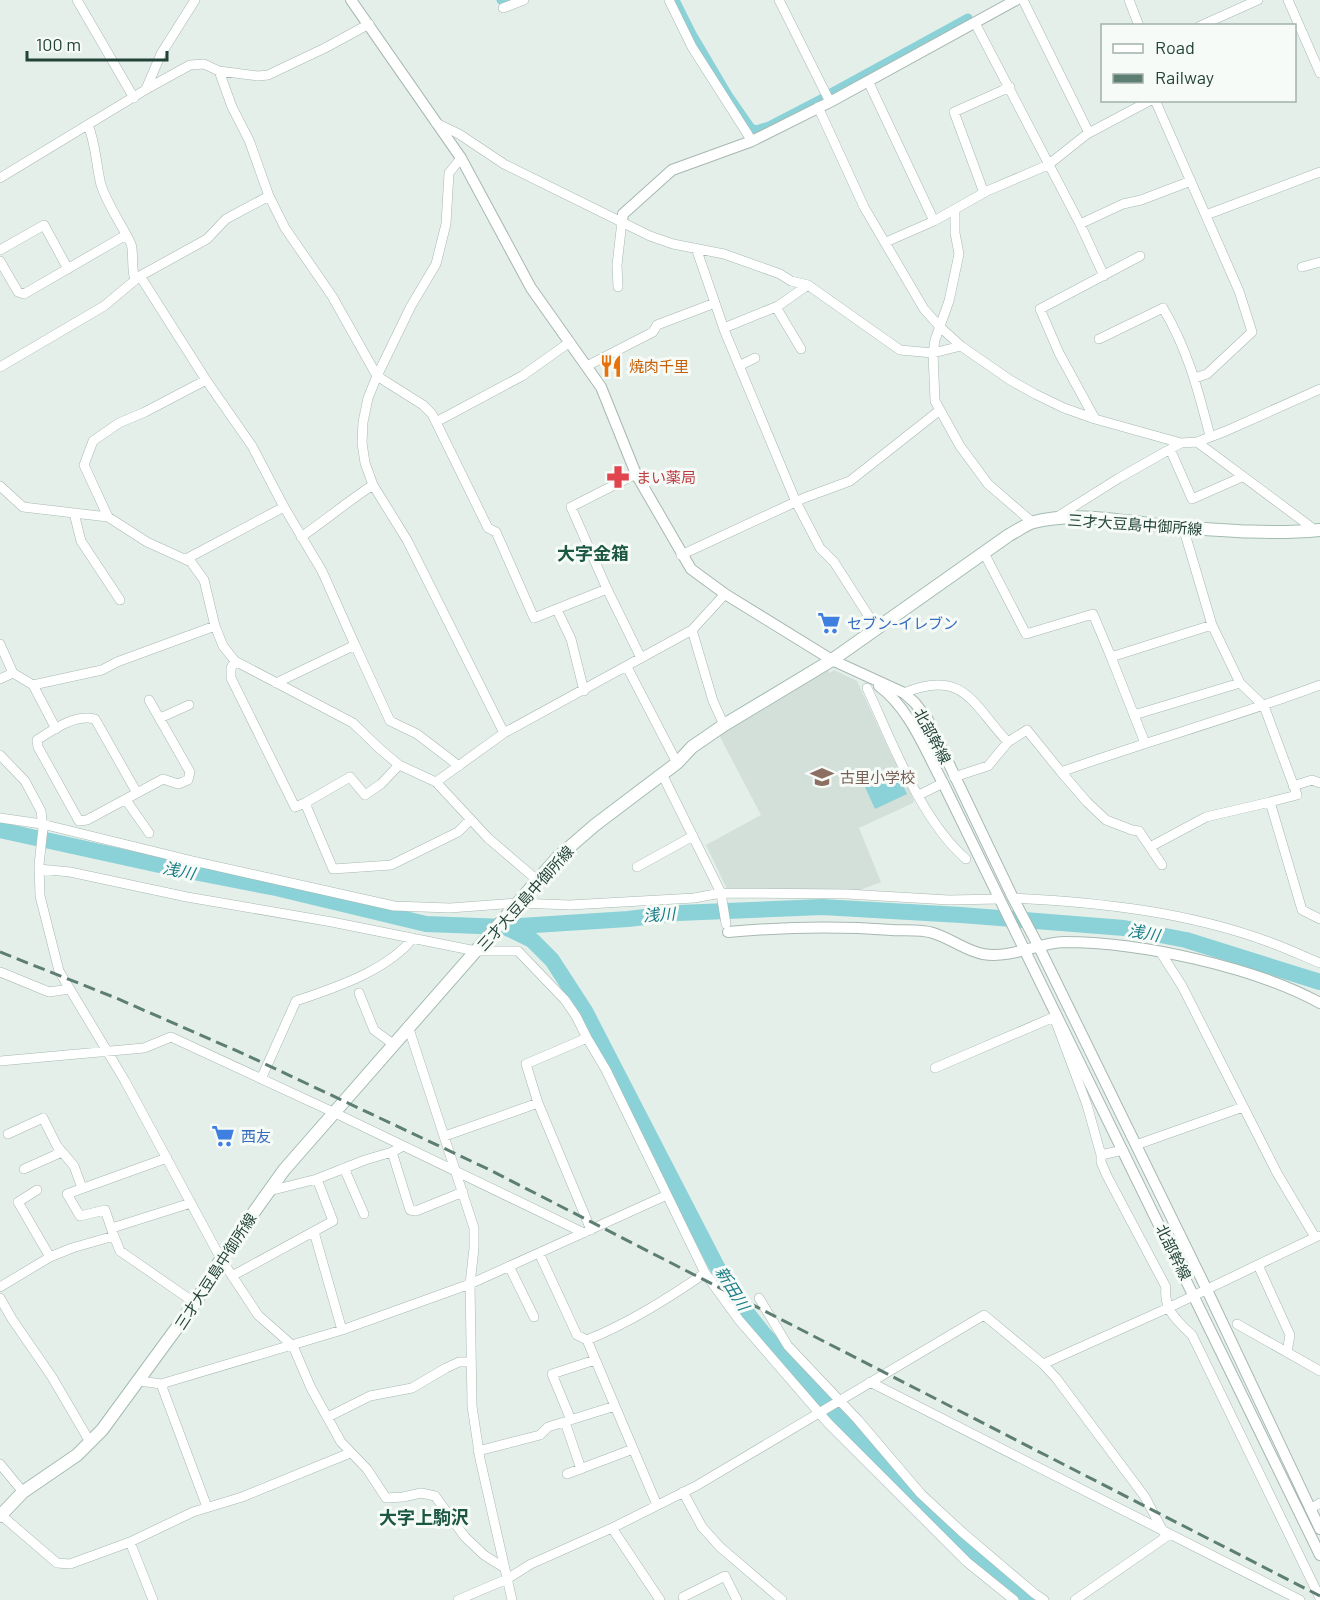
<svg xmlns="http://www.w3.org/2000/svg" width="1320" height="1600" viewBox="0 0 1320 1600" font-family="Barlow,'Noto Sans JP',sans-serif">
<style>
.built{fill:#d3dfd9}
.water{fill:#8ad2d7}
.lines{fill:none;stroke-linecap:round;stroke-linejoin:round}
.canal{stroke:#8ad2d7;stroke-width:9}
.river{stroke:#8ad2d7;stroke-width:16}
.minor-casing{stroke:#a7b8b1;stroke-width:10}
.tertiary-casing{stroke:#a7b8b1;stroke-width:12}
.secondary-casing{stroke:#a3bcb1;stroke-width:14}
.minor{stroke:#fff;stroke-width:9}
.tertiary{stroke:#fff;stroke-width:10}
.secondary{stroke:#fff;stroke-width:12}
.rail{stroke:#5d7e73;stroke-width:3;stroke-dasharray:12 6;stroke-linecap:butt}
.labels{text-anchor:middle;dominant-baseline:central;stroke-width:6;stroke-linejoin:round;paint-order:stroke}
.food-label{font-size:15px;fill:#c56008;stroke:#f7fbf8;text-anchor:start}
.health-label{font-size:15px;fill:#be3a42;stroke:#f7fbf8;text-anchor:start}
.street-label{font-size:15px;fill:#224338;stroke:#f7fbf8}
.shop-label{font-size:15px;fill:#366cbe;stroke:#f7fbf8;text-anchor:start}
.education-label{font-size:15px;fill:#785e54;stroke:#f7fbf8;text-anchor:start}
.water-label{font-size:16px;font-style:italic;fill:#177c85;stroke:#f7fbf8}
.quarter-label{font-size:18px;font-weight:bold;fill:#1c5744;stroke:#f7fbf8}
</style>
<rect width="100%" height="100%" fill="#e5efea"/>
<path class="built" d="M828,670L830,673L834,670L857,681L891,754L914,800L913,803L859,828L881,882L860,890L727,889L706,845L761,815L719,735L748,715Z"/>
<path class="water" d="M896,772L907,794L875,809L865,787Z"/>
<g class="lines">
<path class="canal" d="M501,0L506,2L511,0
M675,0L692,34L728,95L751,128L756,130L769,126L823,98
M831,93L968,18"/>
<path class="river" d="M0,830L173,868L276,888L426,924L505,927L628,919L678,913L822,907L961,915L1124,928L1186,940L1320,982
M507,928L532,940L552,960L585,1011L716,1265L736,1299L763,1333L834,1413L945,1526L985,1563L1033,1600"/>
<g class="minor-casing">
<path id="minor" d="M77,0L134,98
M669,0L692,47L752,141
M779,0L830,102
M1023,0L1089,133
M1129,0L1139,26
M1288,0L1320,73
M503,8L524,0
M975,23L1080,224L1104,276
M1200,26L1258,0
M219,71L232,107L249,140L269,196L285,228L332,296L377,376L423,405L432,414L488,528L496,532L534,618L607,589
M868,81L934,221
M146,89L161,54L195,0
M1155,100L1239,291L1252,332L1207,374L1195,378
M818,107L864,207L924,309L940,327L961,346L1010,380L1035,394L1064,408L1095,419L1181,443L1197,442L1226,431L1320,389
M436,123L459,134L504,164L650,236L673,244L724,254L780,274L791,281L808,285L900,350L933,353L961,346
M88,125C96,144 96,165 101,185C108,206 121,223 131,244C134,251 131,269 135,280
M461,158L449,173L446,224L436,264L411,306L377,376L368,398L363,422L362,443L365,463L373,485L407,540L504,733
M0,178L150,87L190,65L204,64L219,71L258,76L268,75L325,48L369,24
M984,193L954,112L1010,87
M955,210V233L959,254L949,301L935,340L933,353L935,401L960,446L988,484L1032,522
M1206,215L1320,172
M1080,224L1123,204L1141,200L1191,181
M886,242L934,221L987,191L1048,165L1087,134L1151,100
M696,248L725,332L796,502L820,548L834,562L877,629
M0,250L44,225L68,269
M0,261L18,292L24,294L126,235
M1302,267L1320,262
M140,276L207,239L226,219L269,196
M618,287L617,265L622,221
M776,307L801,349
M724,328L778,306L808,285
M1099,339L1163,308C1188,350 1198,390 1210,436
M587,366L653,332L657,325L715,303
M739,366L755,358
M0,367L104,306L140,276L206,380L252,446L284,507L322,571L355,645L276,683
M1095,419L1059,353L1040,309L1140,256
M436,422L522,376L570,342
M1197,442L1315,530
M1170,449L1192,499L1242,477
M636,474L571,507L607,589L641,658
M0,486L23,507L108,517L147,542L191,562L204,580L215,626L223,646L235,661L353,723L380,749L399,765L436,782L488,838L537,880
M74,513L81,541L120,600
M108,517L84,465L93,441L119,423L145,412L206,380
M1057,517L1119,478L1181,443
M1183,527L1212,625L1240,683L1264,706L1297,795L1270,802L1302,910L1320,919
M301,537C326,520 348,501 373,485
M984,553L1026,634L1093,614L1111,657L1212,625
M681,555L804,498L850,481L940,410
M186,559L284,507
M557,610L571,639L584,691
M692,630L713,701L724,725
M0,644L13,673
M355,645L390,721L417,734L459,766
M1111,657L1145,743
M235,661L231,668V678L295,807L305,803L350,777L365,795L381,784L399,765
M627,667L677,763
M0,679L13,673L33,685L102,670L117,662L215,626
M33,685L56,729
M867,688C892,742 921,820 966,859
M904,693C964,668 973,705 1008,742L1027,730L1061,772C1147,741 1235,717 1320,685
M1134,715L1240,683
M160,718L189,705
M0,755L25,781L41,811L43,828L39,865L40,896L59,971L125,1081L221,1259L258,1315L293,1346L311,1388L341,1442L367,1469L386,1498L403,1497L421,1493L435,1496L465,1537L484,1555L503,1567
M1061,772L1087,802L1106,820L1132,830L1139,831L1162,865
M662,774L721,893L726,924
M954,777L988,766L1008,742
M436,782L504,733L692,630L725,594
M1293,786L1312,780L1320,783
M137,793L95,719C75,714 54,729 37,740L38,747L79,821L87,820L163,779L178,784L188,780L190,772L149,700
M919,795L943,783
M126,800L149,833
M305,803L333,869L391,865L458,832L470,820
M0,818L42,824L193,861L394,906L450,908L518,903L570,905L694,898L721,893L847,894L949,900L999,899
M1150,847L1206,817L1270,802
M637,867L693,836
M39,869L70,872L187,897L332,922L476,951H518L565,1000L576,1016L587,1038L606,1070L667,1195
M1013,898C1099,902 1188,912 1269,942C1286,948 1303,956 1320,963
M1161,953L1182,986L1277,1173L1315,1237
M0,972L49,992L70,989
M359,993L374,1030L393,1044
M408,1026L474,1228V1248L470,1284L472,1406L480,1459L512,1600
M587,1038L526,1064L538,1103L591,1230
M0,1061L144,1048L171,1037L333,1112L584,1233
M935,1068L1054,1017L1087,1105L1101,1155V1162L1107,1176L1166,1287C1163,1309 1177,1321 1192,1335L1320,1598
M261,1079L296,1001C334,988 387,971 413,938
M8,1134L43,1118L57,1146L74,1166L82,1188
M445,1136L538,1103
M1136,1145L1243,1107
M403,1146L392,1152L410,1210L416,1211L463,1192
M1101,1155L1123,1150
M344,1168L364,1214
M24,1169L62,1152
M317,1179L365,1160L392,1152
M37,1190L18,1202L50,1257
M112,1228L191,1203
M314,1232L342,1330
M114,1236L120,1251L195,1303
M1258,1265L1290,1335L1287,1352
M509,1266L534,1317
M705,1273L739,1320L828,1423L967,1562L1014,1600
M232,1276L333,1221L317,1179L269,1191
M0,1287L50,1257L72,1248L114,1236L105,1210L80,1216L67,1194L167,1158
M0,1298L12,1319L52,1377L90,1442
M759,1298L788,1346L858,1420L921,1494L962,1532L1035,1594L1044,1600
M1237,1324L1320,1371
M587,1340L657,1505
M1043,1364L1168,1308L1318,1236
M140,1381L161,1384L342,1330L470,1284L667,1195L705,1273C667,1299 629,1323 587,1340L577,1335L539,1253
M870,1382L1300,1600
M161,1384L207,1507
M328,1417L370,1396L412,1388L446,1368L459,1362H470
M571,1420L552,1374L595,1360
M565,1422L581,1469
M478,1451L540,1435L548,1427L615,1406
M0,1464L23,1492
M567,1474L633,1449
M683,1492L702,1527L720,1547L782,1600
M1310,1509L1320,1503
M1,1515L57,1563L70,1564L130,1542L193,1512L242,1497L350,1453
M612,1528L660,1600
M130,1542L153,1600
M683,1597L725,1576L737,1600
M458,1600L507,1579L531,1564L612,1528L696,1486L984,1315L1043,1364L1056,1378L1145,1497L1166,1537L1075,1600"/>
</g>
<g class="tertiary-casing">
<path id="tertiary" d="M351,0L461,158L531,288L601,387L636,474L691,569L725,594L832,660L904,693L915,703L928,720L1013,898L1039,947L1207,1290L1320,1529
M622,221L623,214L672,170L752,141L830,102L1016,0
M879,686C910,709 925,750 943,783L1320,1555
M728,932C783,927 837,926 892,930C905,931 920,929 933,933C950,938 966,951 983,954C1011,959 1037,943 1064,942C1140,942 1254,967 1320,1003"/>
</g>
<g class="secondary-casing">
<path id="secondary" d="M0,1516L23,1492L77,1455L102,1430L195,1303L224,1254L284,1170L558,857L595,825L677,763L692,747L724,725L832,660L1009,535C1017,531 1026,524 1034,522C1076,511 1125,522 1168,526C1218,530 1270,535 1320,530"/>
</g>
<use href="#minor" class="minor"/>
<use href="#tertiary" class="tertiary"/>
<use href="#secondary" class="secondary"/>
<path class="rail" d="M0,952L116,998L244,1054L490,1170L1320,1596"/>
</g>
<defs>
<g id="restaurant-bare" transform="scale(1.8)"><path d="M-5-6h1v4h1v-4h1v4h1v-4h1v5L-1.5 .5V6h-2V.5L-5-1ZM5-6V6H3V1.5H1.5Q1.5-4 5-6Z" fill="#e8710a" stroke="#f7fbf8" stroke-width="2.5" paint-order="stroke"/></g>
<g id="pharmacy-bare" transform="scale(1.8)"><path d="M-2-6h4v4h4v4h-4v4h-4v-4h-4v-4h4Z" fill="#e0444e" stroke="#f7fbf8" stroke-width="2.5" paint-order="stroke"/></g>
<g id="supermarket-bare" transform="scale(1.8)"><path d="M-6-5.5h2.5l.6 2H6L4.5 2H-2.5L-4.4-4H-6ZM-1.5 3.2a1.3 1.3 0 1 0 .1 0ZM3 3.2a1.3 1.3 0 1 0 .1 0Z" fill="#3f7fe0" stroke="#f7fbf8" stroke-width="2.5" paint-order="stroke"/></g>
<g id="school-bare" transform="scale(1.8)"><path d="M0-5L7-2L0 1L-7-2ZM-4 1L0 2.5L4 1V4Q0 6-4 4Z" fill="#8d6e63" stroke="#f7fbf8" stroke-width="2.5" paint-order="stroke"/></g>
</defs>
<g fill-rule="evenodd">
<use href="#restaurant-bare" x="611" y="366"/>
<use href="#pharmacy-bare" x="618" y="477"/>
<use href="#supermarket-bare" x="829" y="623"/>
<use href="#school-bare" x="822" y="777"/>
<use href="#supermarket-bare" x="223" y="1136"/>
</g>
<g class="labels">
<g class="food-label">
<text x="629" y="366">焼肉千里</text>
</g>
<g class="health-label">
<text x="636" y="477">まい薬局</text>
</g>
<g class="street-label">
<text transform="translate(1135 524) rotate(4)">三才大豆島中御所線</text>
<text transform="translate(933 736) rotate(62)">北部幹線</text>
<text transform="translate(525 898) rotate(-48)">三才大豆島中御所線</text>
<text transform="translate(1174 1252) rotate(64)">北部幹線</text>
<text transform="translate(215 1271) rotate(-57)">三才大豆島中御所線</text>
</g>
<g class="shop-label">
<text x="847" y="623">セブン-イレブン</text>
<text x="241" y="1136">西友</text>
</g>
<g class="education-label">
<text x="840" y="777">古里小学校</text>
</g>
<g class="water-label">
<text transform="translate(179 870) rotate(12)">浅川</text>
<text transform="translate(659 914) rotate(-4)">浅川</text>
<text transform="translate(1144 932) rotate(10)">浅川</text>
<text transform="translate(733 1288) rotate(58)">新田川</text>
</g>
<g class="quarter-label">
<text x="593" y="553">大字金箱</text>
<text x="424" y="1517">大字上駒沢</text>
</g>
</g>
<rect x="1101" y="24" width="195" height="78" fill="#f7fbf8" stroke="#a2b1ab" stroke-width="1.5"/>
<rect x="1113" y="44" width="30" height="9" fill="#ffffff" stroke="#a2b1ab" stroke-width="1.5"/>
<text x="1155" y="54" font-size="18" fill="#224338">Road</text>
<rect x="1113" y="74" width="30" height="9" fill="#5d7e73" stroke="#a2b1ab" stroke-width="1.5"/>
<text x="1155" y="84" font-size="18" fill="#224338">Railway</text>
<path d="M27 51v9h140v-9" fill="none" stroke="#224338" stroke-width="3"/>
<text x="36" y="51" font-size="18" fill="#224338" stroke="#f7fbf8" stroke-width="4.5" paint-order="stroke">100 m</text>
</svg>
